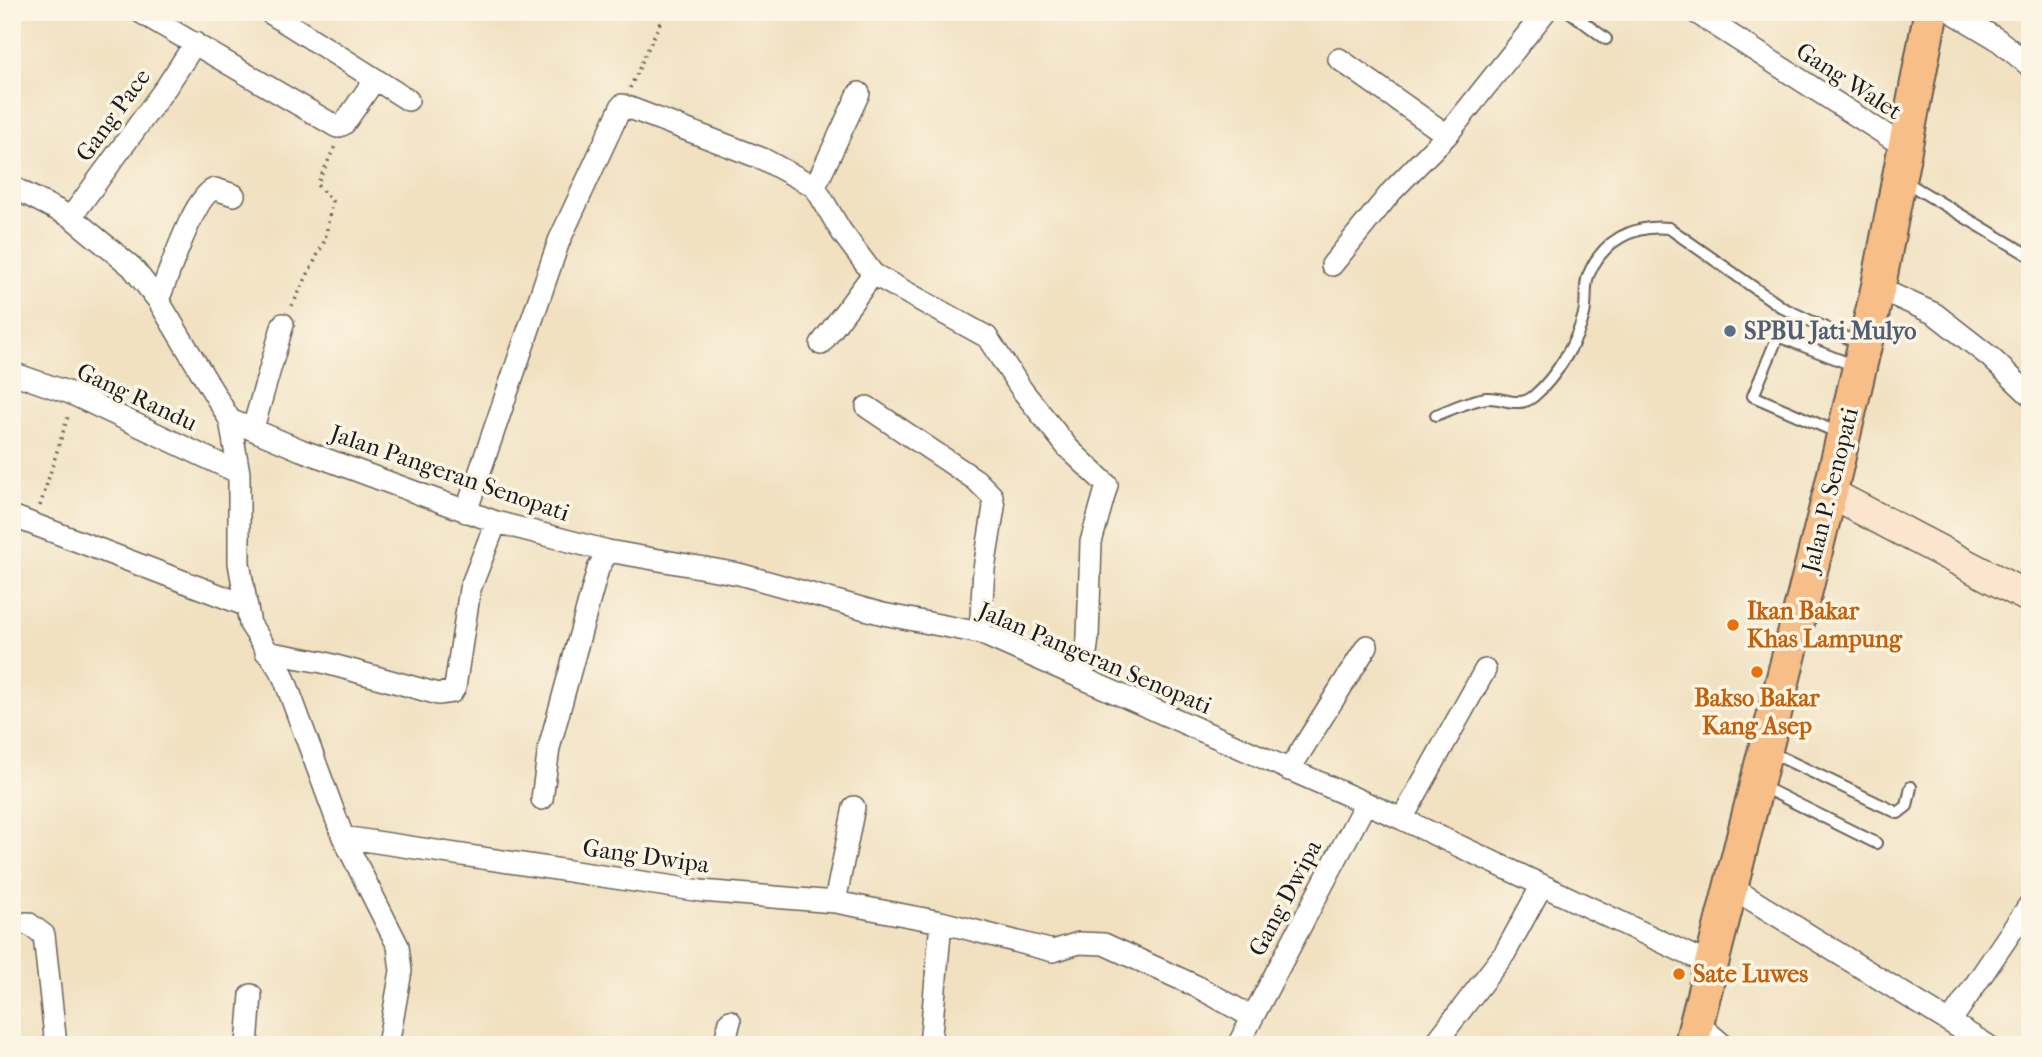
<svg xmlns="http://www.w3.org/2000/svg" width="2042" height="1057" viewBox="0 0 2042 1057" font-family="'IM FELL French Canon',serif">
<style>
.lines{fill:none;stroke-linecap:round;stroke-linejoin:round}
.lane-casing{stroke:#676156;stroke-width:14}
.street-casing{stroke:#676156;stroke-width:24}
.secondary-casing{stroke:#676156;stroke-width:33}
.primary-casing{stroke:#676156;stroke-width:37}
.path{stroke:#676156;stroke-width:3.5;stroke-dasharray:2 5;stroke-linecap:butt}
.lane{stroke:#fff;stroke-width:10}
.street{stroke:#fff;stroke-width:21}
.secondary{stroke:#fce5cf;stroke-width:30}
.primary{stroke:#f7be87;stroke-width:33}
.service-dot{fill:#5c6f8a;stroke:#fcf5e5;stroke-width:2.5}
.food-dot{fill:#e8710a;stroke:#fcf5e5;stroke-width:2.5}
.labels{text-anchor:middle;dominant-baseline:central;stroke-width:7;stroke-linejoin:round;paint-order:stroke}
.street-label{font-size:24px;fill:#1c1c1c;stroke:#fcf5e5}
.service-label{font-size:24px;font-weight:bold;fill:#4e5e75;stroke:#fcf5e5;text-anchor:start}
.food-label{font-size:24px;font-weight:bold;fill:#c56008;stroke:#fcf5e5;text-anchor:start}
</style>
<rect width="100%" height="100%" fill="#fcf5e5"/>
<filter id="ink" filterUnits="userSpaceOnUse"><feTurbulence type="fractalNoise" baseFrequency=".0143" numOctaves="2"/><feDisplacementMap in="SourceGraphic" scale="14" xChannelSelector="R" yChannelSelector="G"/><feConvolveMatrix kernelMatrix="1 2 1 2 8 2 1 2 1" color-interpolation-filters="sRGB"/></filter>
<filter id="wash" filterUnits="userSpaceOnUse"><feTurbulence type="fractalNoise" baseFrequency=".00686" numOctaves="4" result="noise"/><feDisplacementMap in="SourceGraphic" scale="28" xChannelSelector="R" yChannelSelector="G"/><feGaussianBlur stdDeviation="1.57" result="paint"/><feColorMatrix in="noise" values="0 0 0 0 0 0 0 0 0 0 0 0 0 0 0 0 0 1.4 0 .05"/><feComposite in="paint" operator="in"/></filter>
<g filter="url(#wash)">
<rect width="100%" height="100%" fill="#f1e1c1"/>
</g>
<g filter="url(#ink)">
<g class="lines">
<g class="lane-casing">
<path id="lane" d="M1570,12L1606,39
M1904,181L2030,256
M1436,415C1452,409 1470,400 1487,398C1503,397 1519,409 1534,396C1556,377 1577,343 1584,314C1587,302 1584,287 1588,276C1602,241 1633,224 1669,228L1783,308L1862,345
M1841,434L1753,396L1778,336L1855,366
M1768,751L1898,813L1907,806L1911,787
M1759,785L1876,843"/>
</g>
<g class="street-casing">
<path id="street" d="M140,12L337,127L344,124L375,79L408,100
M269,12L375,79
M1695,12L1905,147
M1952,12L1997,39L2030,66
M1339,59L1447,135
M859,93L815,187L841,231L873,274
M12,187L71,217L132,267L158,300L230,420L239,473V563L250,624L283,675L343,837L398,946L401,971L388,1045
M71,217L167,86L195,43
M1332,265L1392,191L1447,135L1545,12
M1878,288L1935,314L1990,357L2030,395
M158,300C168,278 194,194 215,189L234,195
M821,344L873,274L987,337L1022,390L1068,448L1107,485L1091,542L1088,638L1083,676
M12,373L70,393L239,473
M867,407L976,480L992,496L994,507L984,569L980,633
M230,420L301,450L496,522L608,551L739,574L883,614L980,633L1402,819L1711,965
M253,428L283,324
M466,512L559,241L622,105L763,159L815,187
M12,516L245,605
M266,652L322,662L438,694L452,692L455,687L470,589L496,522
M1289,770L1367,646
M542,799L549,748L598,569L608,551
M1402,819L1485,670
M343,837L701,891L835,902L941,922L1053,951L1079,943L1104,944L1198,987L1252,1017
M1731,887L1987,1045
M835,902L854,807
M12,925L28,923L44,935L56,1045
M1950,1022L2030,904
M1697,1023L1723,1045
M247,1045L251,995
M724,1045L730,1021
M930,1045L941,922
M1238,1045L1365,804
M1434,1045L1505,953L1542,885"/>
</g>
<g class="secondary-casing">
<path id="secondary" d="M1830,493L2030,598"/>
</g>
<g class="primary-casing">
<path id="primary" d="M1691,1045L1830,493L1878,288L1931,12"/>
</g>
<path class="path" d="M630,88L665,12
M292,306L325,240L332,201L317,185L335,146
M40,506L69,413"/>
<use href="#lane" class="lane"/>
<use href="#street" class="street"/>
<use href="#secondary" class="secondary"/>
<use href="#primary" class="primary"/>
</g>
</g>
<circle class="service-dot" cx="1730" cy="331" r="7"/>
<g class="food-dot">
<circle cx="1733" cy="625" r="7"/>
<circle cx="1757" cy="672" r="7"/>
<circle cx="1679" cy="974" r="7"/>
</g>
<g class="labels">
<g class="street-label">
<text transform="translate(1849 81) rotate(33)">Gang Walet</text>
<text transform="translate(113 115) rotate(-54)">Gang Pace</text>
<text transform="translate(137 397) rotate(25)">Gang Randu</text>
<text transform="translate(450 473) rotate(19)">Jalan Pangeran Senopati</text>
<text transform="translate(1830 490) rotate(-76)">Jalan P. Senopati</text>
<text transform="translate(1095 658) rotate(23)">Jalan Pangeran Senopati</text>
<text transform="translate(646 856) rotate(8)">Gang Dwipa</text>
<text transform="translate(1285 898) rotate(-62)">Gang Dwipa</text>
</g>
<g class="service-label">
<text x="1744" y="331">SPBU Jati Mulyo</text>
</g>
<g class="food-label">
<text x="1747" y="611">Ikan Bakar<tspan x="1747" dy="28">Khas Lampung</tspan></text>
<text x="1757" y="698" text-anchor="middle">Bakso Bakar<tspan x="1757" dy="28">Kang Asep</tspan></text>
<text x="1693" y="974">Sate Luwes</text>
</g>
</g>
<rect width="2042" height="1057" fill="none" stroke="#fcf5e5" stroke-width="42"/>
</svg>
